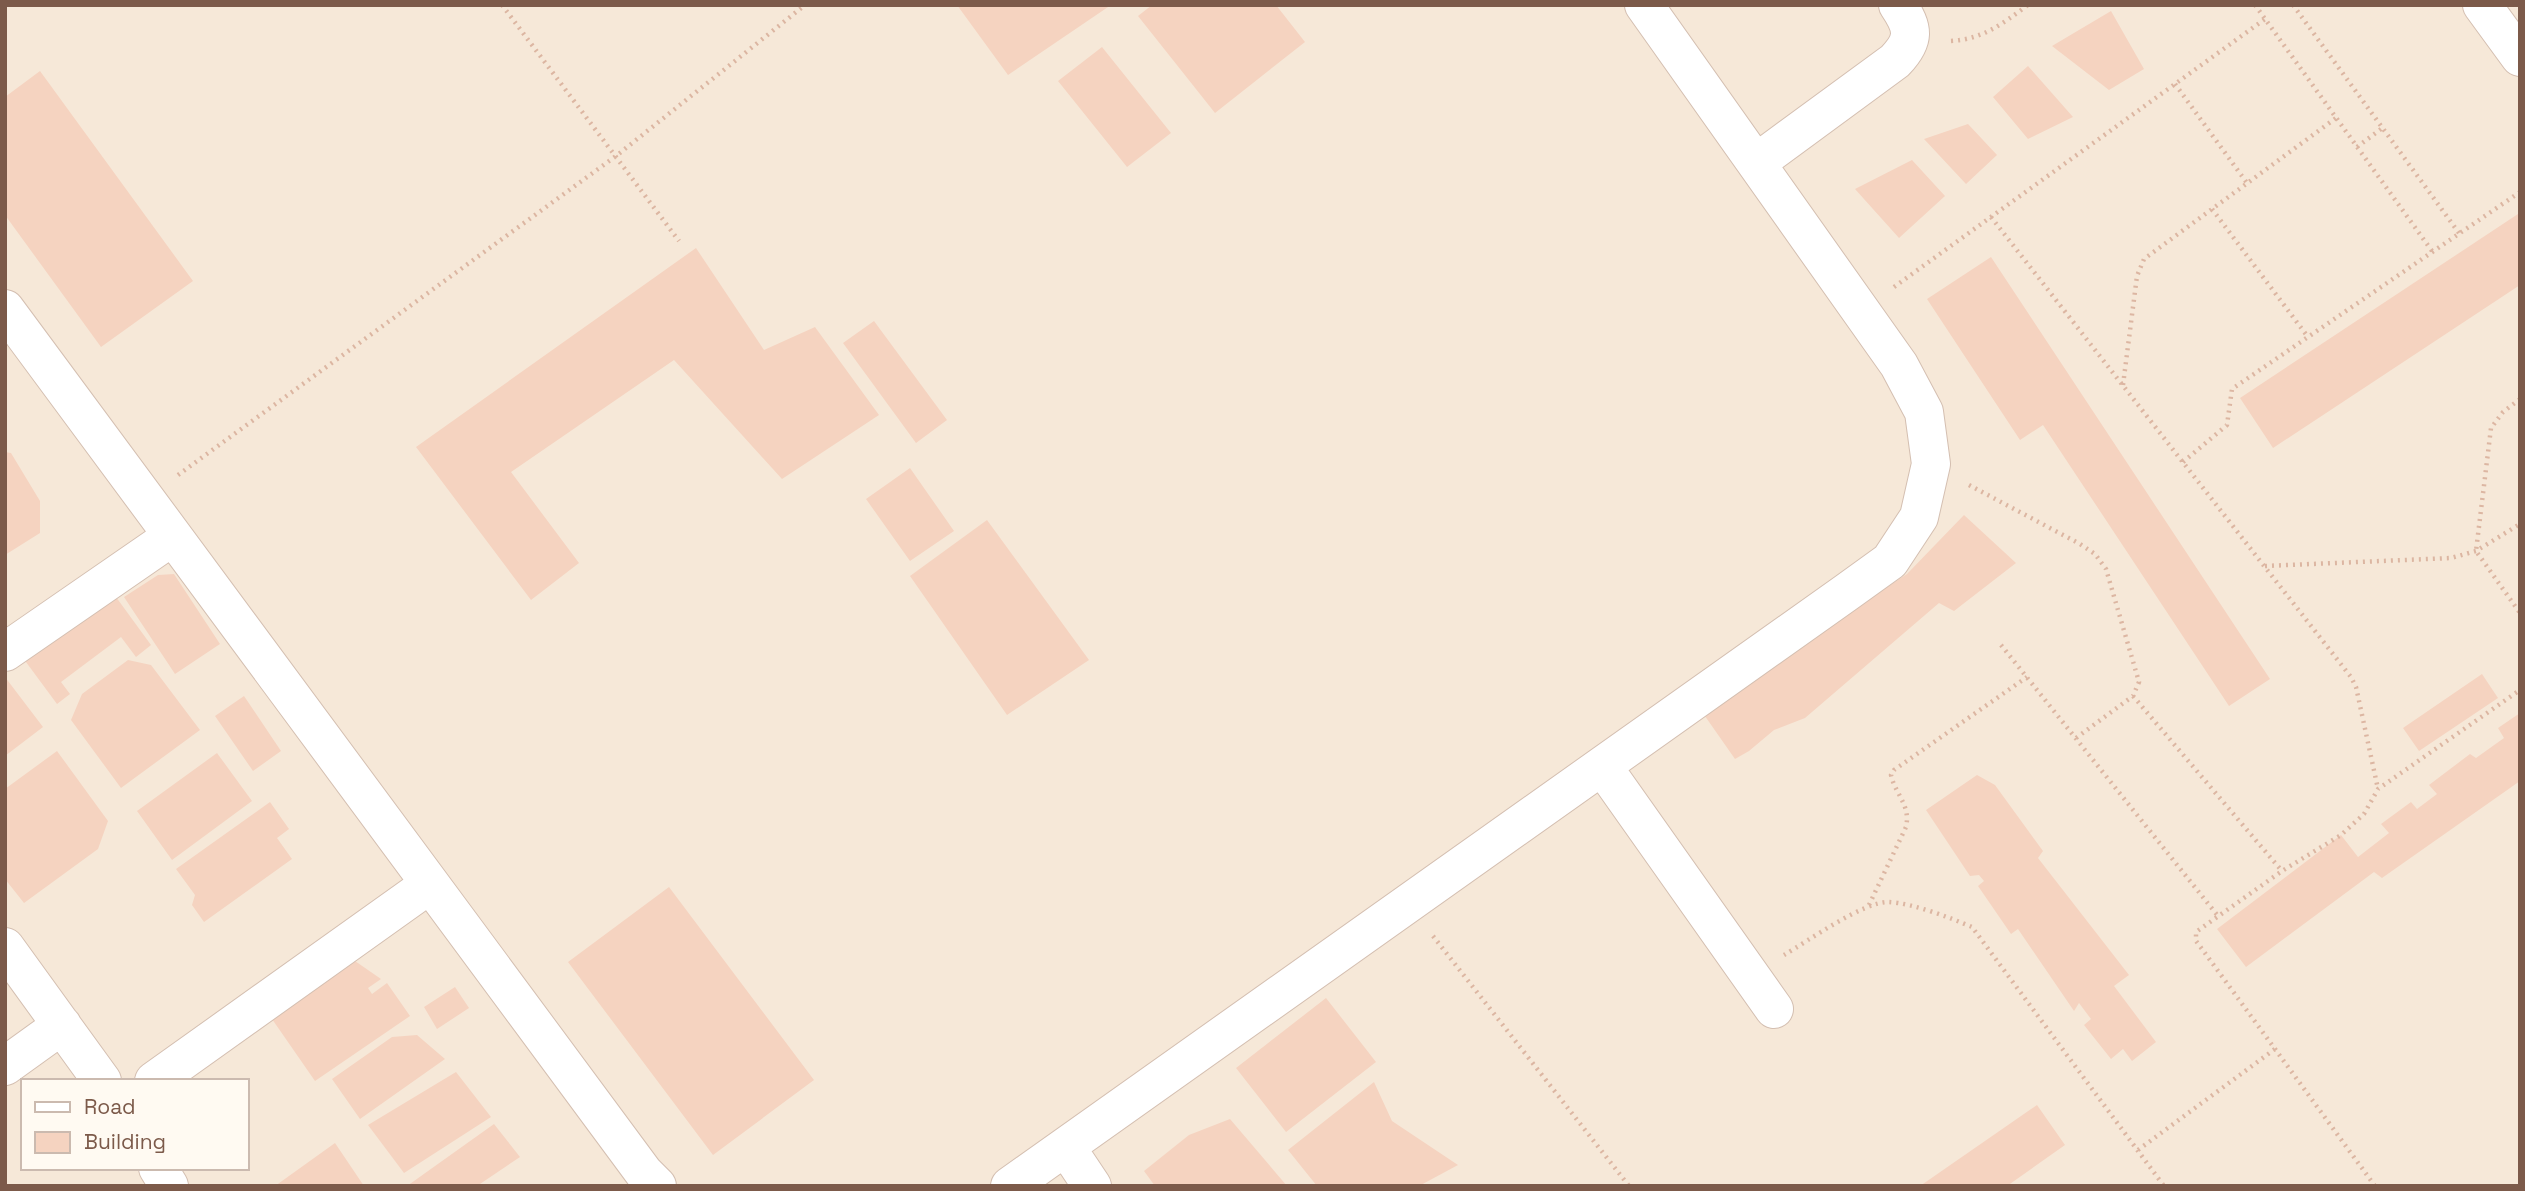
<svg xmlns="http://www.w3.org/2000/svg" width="2525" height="1191" viewBox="0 0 2525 1191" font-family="'Space Grotesk',sans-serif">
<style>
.residential{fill:#f6e8d8;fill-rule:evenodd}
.building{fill:#f5d3c0}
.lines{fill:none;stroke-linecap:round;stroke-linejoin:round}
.minor-casing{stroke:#d4bfb1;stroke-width:40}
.path{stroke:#dcb6a2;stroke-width:4.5;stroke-dasharray:2 5;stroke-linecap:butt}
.minor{stroke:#fff;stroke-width:38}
</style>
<rect width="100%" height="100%" fill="#fef6eb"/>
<path class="residential" d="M5,5H2520V1186H5ZM23,1081H247V1168H23Z"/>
<path class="building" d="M957,5H1111L1008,75Z
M1152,5H1276L1305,42L1215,113L1138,16Z
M2111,11L2144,69L2109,90L2052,46Z
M1102,47L1171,133L1127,167L1058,81Z
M2028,66L2073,117L2028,139L1993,97Z
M40,71L193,281L101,347L5,215V97Z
M1968,124L1997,155L1966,184L1924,139Z
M1912,160L1945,196L1899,238L1855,189Z
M2518,214L2520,285L2273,448L2240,398Z
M696,248L764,350L815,327L879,415L782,479L674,360L511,472L579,563L531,600L416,447Z
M1991,257L2270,679L2229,706L2043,425L2020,440L1927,299Z
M874,321L947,420L916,443L843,343Z
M5,452L11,453L40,501V533L5,555Z
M910,468L954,531L910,561L866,499Z
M1964,515L2016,563L1954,611L1939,603L1805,718L1774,730L1749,751L1735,759L1700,709L1907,574Z
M987,520L1089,660L1007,715L910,576Z
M174,574L220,644L175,674L124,597L158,575Z
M116,597L151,645L136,657L121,637L61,682L70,694L57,704L23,658Z
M128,660L151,665L200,730L121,788L71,720L82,694Z
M2482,674L2498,698L2419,751L2403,728Z
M5,677L43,727L5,756Z
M244,696L281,751L253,771L215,716Z
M2520,713V781L2382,878L2374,872L2246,967L2217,929L2341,835L2358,857L2389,833L2381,824L2411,802L2417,809L2437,794L2429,785L2470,754L2476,758L2504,738L2498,728Z
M57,751L108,821L98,849L24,903L5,879V789Z
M217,753L252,801L172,860L137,811Z
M1977,775L1995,785L2043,851L2038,858L2129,975L2114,986L2156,1042L2132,1061L2123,1049L2111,1059L2084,1025L2091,1019L2079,1003L2074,1011L2018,929L2011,934L1978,886L1984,881L1979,875L1970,876L1926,810Z
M270,802L289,829L277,838L292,859L204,922L192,905L195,895L176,869Z
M669,887L814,1080L713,1155L568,962Z
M355,961L381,979L368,988L372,994L387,983L410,1016L315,1081L272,1019Z
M455,987L469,1008L437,1029L424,1007Z
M1326,998L1376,1062L1286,1132L1236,1068Z
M417,1035L445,1059L360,1119L332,1079L392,1037Z
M456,1072L491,1117L404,1173L368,1125Z
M1374,1082L1392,1121L1458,1165L1419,1186H1317L1288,1150Z
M2037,1105L2065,1145L2007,1186H1920Z
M1230,1119L1287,1186H1155L1144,1171L1189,1135Z
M494,1124L520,1157L477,1186H407Z
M335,1143L364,1186H275Z"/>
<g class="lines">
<g class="minor-casing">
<path id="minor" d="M2482,5L2520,57
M1756,163L1895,61C1915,40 1914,29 1898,5
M5,309L644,1173L657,1186
M5,652L173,536
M1603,767L1774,1009
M5,947L102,1081
M5,1066L62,1025
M154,1081L430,884
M1066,1147L1092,1186
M158,1168L169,1186
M1010,1186L1847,592L1890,561L1919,517L1931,464L1924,412L1899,365L1644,5"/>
</g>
<path class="path" d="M502,5L679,241
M2255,5L2432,251
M2293,5L2459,233
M1951,41C1983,39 2002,24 2028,5
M2175,84L2247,183
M2357,147L2381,129
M2212,209L2308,337
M1991,217L2351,677L2356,687L2378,789
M1894,287L2265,19
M2123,385L2137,276L2144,259L2336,118
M2520,399L2503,412L2491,428L2476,551L2520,613
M2183,462L2227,425L2232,389L2520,192
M178,475L616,156L805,5
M1969,485L2080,544L2095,554L2106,569L2139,682L2133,696L2076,738
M2265,566L2451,558L2476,551L2520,524
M2001,645L2218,916
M2133,696L2282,871
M1869,905L1906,827C1911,805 1895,794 1891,775L1894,770L2027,677
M1433,936L1629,1186
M1784,955C1808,941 1864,901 1889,902C1912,903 1951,918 1972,927L2164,1186
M2138,1150L2275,1049
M2375,1186L2202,949L2196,941V932L2282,871L2341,835L2364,814L2378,789L2520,690"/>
<use href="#minor" class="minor"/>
</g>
<rect width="2525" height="1191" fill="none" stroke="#7c5a4a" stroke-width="14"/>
<rect x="21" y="1079" width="228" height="91" fill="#fffaf2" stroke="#cbbaaf" stroke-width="2"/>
<rect x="35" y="1102" width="35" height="10" fill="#ffffff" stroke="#cbbaaf" stroke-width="2"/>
<text x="84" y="1114" font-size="21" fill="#7c5a4a">Road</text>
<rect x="35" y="1132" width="35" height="21" fill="#f5d3c0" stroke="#cbbaaf" stroke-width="2"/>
<text x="84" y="1149" font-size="21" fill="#7c5a4a">Building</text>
</svg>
